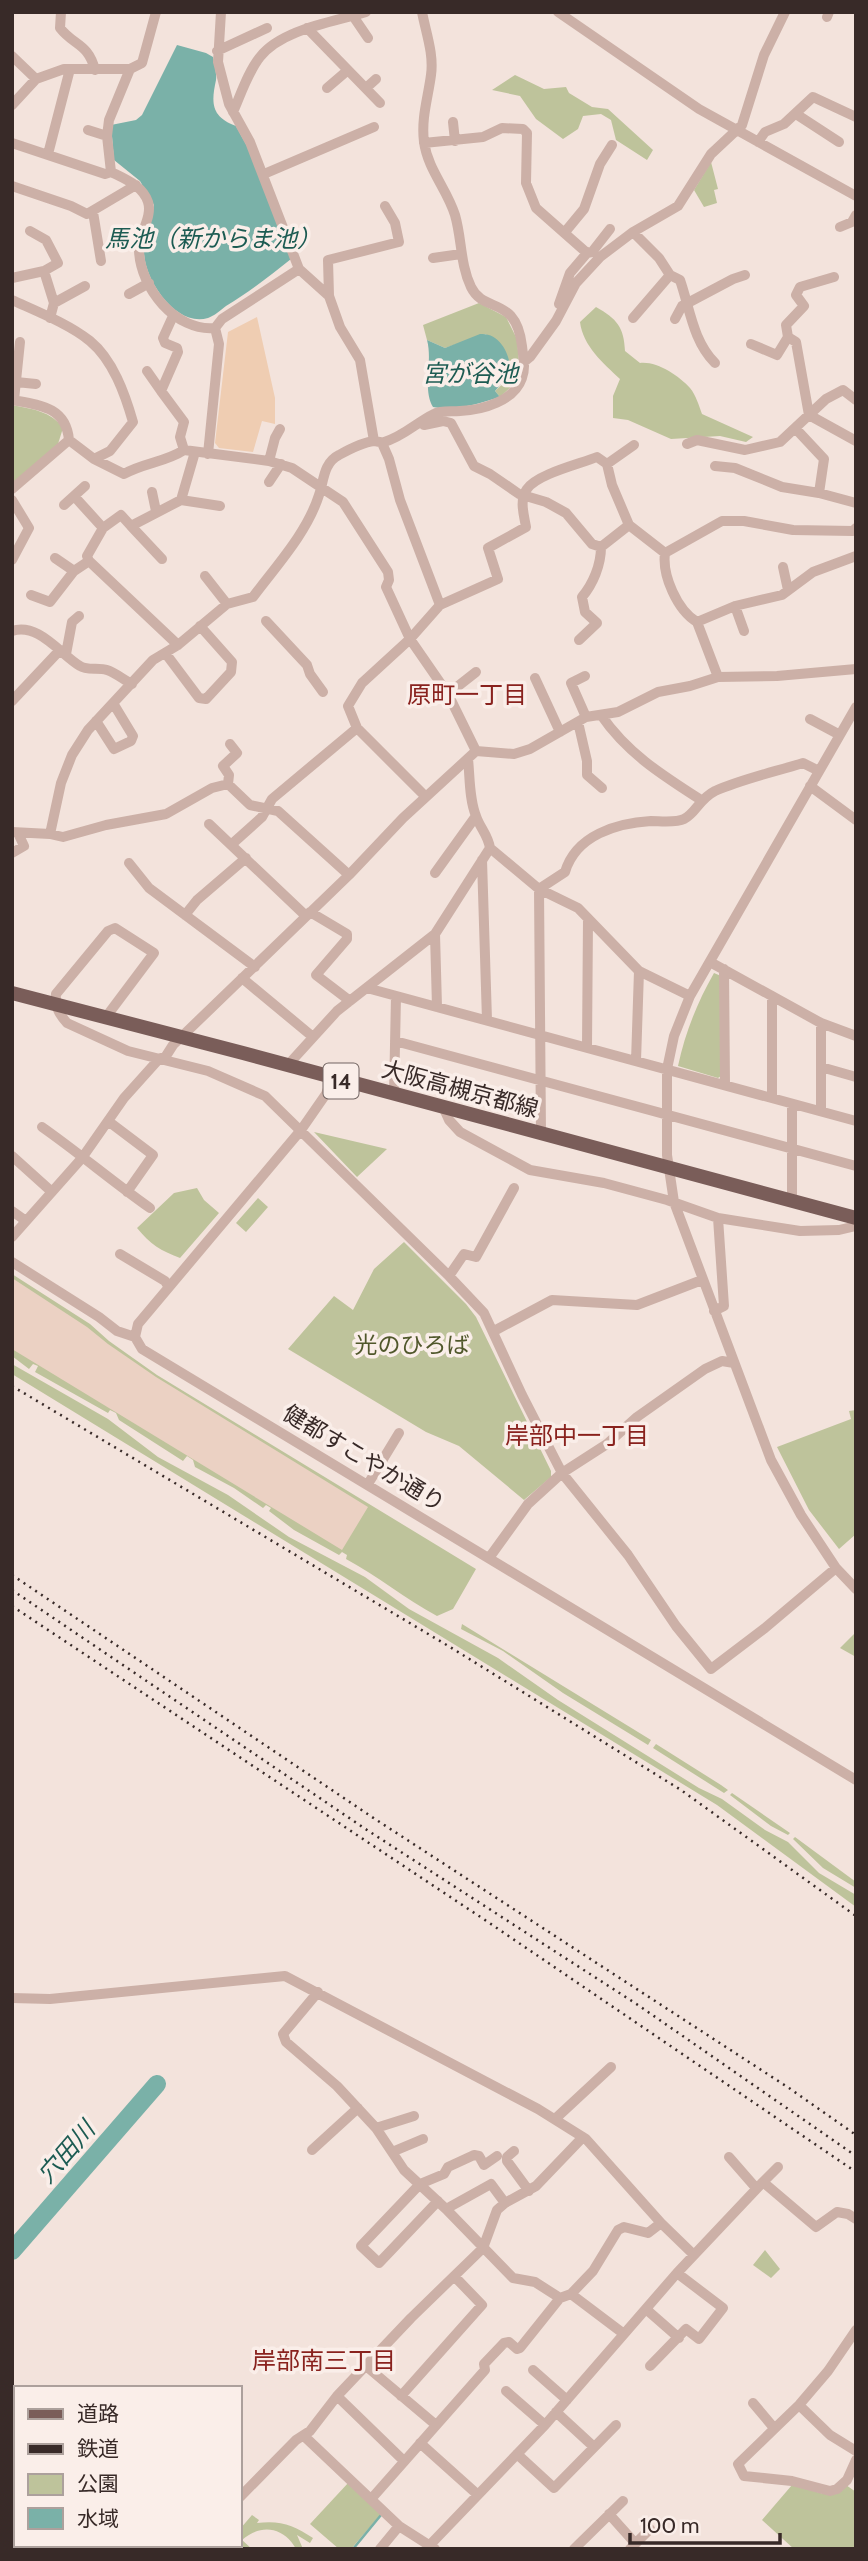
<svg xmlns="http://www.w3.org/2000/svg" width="868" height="2561" viewBox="0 0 868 2561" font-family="Cabin,'Noto Sans JP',sans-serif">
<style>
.green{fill:#bec39b}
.sand{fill:#efcdb2}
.plaza{fill:#ebd1c3}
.water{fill:#7ab1a8}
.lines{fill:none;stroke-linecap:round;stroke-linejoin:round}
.stream{stroke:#7ab1a8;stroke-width:2.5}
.river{stroke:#7ab1a8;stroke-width:18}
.minor{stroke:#ccb0a7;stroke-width:10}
.major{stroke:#7a5d59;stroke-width:14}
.rail{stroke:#382a28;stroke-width:2.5;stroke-dasharray:2 5;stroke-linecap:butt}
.labels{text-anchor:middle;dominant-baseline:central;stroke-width:7;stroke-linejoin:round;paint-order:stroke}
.shield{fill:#faeee9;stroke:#726562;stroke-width:2}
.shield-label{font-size:21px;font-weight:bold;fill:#382a28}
.street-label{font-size:23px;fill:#382a28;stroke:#faeee9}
.park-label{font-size:23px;fill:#50572b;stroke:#faeee9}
.water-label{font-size:24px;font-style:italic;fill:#1c5b52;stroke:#faeee9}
.neighbourhood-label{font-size:24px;fill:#89221e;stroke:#faeee9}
</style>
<rect width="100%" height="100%" fill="#f3e3dc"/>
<path class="green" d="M515,75L544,89L566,87L569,93L592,107L608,109L653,150L647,160L616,140L611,120L601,114L583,116L578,129L563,139L536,119L520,96L492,90Z
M711,162L718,189L714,190L717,203L704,207L694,190Z
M479,303L506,317L517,339L520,374L513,385L500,397L495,391L507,380L486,334L445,348L427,340L423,325Z
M596,307C617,319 624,327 625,351L640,363C657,361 679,376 690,388C696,395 699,406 702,414L753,437L746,442L720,436L671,439L628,420L613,418V396L620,379C603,363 583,346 580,322Z
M12,405C32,409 51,411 63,428L58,444L12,484Z
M714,973L721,976V1076L718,1078L678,1066C685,1033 697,1003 714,973Z
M314,1132L387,1149L357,1177Z
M197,1188L204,1200L219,1213L180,1258C161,1251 150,1244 137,1228L174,1193Z
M258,1198L268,1207L246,1232L236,1223Z
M404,1242L466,1304L476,1317L551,1471V1477L524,1500L459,1446L426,1432L288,1349L334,1296L353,1310L374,1269Z
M12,1274L90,1324L109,1341L157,1375L476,1569L453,1609L437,1616C405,1599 378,1576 346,1559L347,1555L342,1552L339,1555L294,1530L269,1511L271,1508L266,1505L263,1508L234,1488L195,1467L193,1460L187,1456L183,1461L119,1420L116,1413L110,1410L108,1413L35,1372L38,1366L33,1364L29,1369L12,1356Z
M12,1364L108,1419L158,1457L228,1495L289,1537L365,1577L409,1609L498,1658L558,1700L699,1788L722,1799L765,1830L788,1842L819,1873L856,1895V1907L717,1805L12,1374Z
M856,1410V1534L839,1549L809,1510L777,1447L851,1419L849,1411Z
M462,1624L651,1740L648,1745L563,1693L503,1651L461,1629Z
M856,1632V1657L840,1648Z
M656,1744L721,1785L728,1790L724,1793L653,1748Z
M732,1793L790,1833L788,1835L771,1826L730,1795Z
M795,1837L856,1882V1888L823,1868L793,1839Z
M765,2250L780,2269L771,2278L753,2265Z
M349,2482L381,2514L351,2549H339L310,2524Z
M792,2485L824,2494L846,2485L856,2492V2549H794L762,2520Z
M252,2515L259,2520L257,2523C280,2520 294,2525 313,2538L310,2543L297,2535L303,2549H296C284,2527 261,2523 242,2540L252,2549H223L226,2545H240V2529Z"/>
<path class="sand" d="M257,317L275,398V424L262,421L253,452L219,448L215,443L228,332Z"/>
<path class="plaza" d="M12,1278L87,1327L108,1344L156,1377L368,1507L342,1550L12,1349Z"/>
<path class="water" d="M177,45L206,53L213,57C214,64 217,73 216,80C211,103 211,117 236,126L248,148L291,259C270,276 249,292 226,306C221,310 214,316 208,318C176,328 144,279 144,252C143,238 151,220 154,205L140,181L114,160L111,125L136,120L142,115Z
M480,334C500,332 512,356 510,374L495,391L500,397C478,404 455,411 433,407C422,389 433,362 427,340L445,348Z"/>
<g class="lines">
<path class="stream" d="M353,2549L381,2515"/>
<path class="river" d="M12,2251L157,2084"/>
<path class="minor" d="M61,12L60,28C74,46 88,43 95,70
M156,12L142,63L130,69L109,120L107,136L111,172C125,179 143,186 148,202C153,217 138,235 139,250C140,288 176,332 215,328
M221,12L218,62L229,104L250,142L299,269L329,296L340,327L360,360L374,441
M558,12L699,109L856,196
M353,16L368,38
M827,17L829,12
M307,28L380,103
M217,51L267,28
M12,56L36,79
M327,88L348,70
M366,88L376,79
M12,105L36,79L64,69H130
M233,112C241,94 248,72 260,57C282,29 334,22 366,12
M796,114L839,142
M453,122L455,141
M88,130L107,136
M758,142L765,132L784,124L813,97L856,117
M12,143L105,174L111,172
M424,143L483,137L502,128L523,129L527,133L526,183L536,208L587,253
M48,154L70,69
M264,174L374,127
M12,186L71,206L87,214L136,185
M93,212L101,261
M840,227L852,222L856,215
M565,232L584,209L600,164L612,145
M633,232L659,258L670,275L680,280C690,309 693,341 715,363
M433,258L461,254
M44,271L54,303L50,318
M12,278L44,271L58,263L46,240L30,231
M129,294L149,283
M329,296L328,260L399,242L395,223L385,206
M12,300C36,311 69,324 90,341C113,360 125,394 133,422L110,451L94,459
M54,303L85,286
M559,304L570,273L587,253L592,252L610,229
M173,316L163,338L165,343L177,348L178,352L161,391L184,422L180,437L184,450
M633,318L670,275
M675,319L682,306L733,279L745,275
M788,337L796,342L809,415L856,441
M751,344L777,355L788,337L786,325L804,306L796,295L800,287L834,277
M524,362L530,357L556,321L576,283L600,257L633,232L678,206L711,154L742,125L764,55L785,12
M147,371L161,391
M16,382L36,384
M12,400C40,405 66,407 69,440L94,459L124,474C143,463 166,462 184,450L269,461L292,468L343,502L388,572L389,580L386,587L410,639L448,694L476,751
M14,400L20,342
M424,425L443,421L451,423L474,466L490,474L519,494L546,502L566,513L592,544L601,547
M795,428L824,459L819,493
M382,443L389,459L400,500L440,605
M687,444L697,440L745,450L780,442L826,399L843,390L856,400
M208,454L219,344L215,328L222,319L299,269
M269,461L275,438L280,429
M607,464L634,445
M715,466L735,468L782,487L819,493L856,503
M269,482L281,464
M12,489L69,440
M152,492L156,511
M74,496L103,528
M12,500L29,528L12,560
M181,500L220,506
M64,505L85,486
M131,526L162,559
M856,528L853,531L793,530L744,521H722L665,553C662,575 677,610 697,622L735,606L782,595L813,572L856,556
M55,558L74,571
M783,567L788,590
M205,576L227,604
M31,595L50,602L74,571L89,561
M735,606L744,631
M266,621L307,665L310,674L323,692
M697,622L718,677
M12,631C38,622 60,654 80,666C87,671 99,667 107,670C116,673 124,680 132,684
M579,640L597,623L585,612L582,597C593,584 601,565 601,547L629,525
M178,645L89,561L87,556L103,528L121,515L131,526L181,500L195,452
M66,654L72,622L79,616
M166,654L199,698L206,699L231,672L232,662L200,626
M585,676L571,683L586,717
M535,678L560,732
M448,694L476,672
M12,701L60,650
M856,707L690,996L674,1036L667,1069V1155L674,1202L771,1460L801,1515L836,1568L856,1589
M601,715C627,753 662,775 701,800
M810,719L840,735
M96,721L114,749L131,741L133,736L113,703
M578,722L587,761V775L602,788
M357,728L426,797
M468,759C470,777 469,799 476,816C480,828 488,835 490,848L539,889L578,908L639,971L690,996
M228,784L229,775L223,766L237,753L230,744
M810,786L856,820
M209,824L306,916
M12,832L50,834L63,837L106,825L166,814L212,788L228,784L250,805L278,811L349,875
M50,834L61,783L72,755L88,730L153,660L178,645L227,604L253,597C276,566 307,533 319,495C324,481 323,463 339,455C348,450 364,442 374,441C377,441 380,443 384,442C403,437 417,422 434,414C441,410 452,412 460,411C483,410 514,401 522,378C526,368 523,356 522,346C516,295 484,314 471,287C460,264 462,239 455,215C447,189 428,170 424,142C421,118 428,98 431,75C434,54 426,33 422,12
M232,844L262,817L272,799L357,728L348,706L362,683L410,639L440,605L498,579L488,548L526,527C524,515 519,500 527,489C537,474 580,464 597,457L607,464L612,485L629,525L665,553
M12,853L24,846L18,833
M482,860L487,1020
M129,863L149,888L255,967
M435,873L476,816
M310,912L347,934V939L316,975L350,1001
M185,915L197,900L246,858
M435,934L437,1007
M710,962L821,1023L856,1036
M724,969L725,1084
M242,978L313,1037
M367,988L856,1121
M106,1017L154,953L115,928L108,931L56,994C55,1007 59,1014 67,1023L128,1051L208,1071L265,1096L449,1276L484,1313L522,1395L562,1473L628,1555L676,1626L711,1669L765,1628L836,1568
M395,1041L856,1166
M587,1047L588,919
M636,1061L639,971
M287,1066L337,1011L435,934L490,848
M821,1067L856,1077
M332,1078L326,1094L301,1130L138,1324L135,1337L142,1349L856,1780
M394,1094L396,996
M772,1097V996
M792,1104V1202
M444,1109L449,1120L460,1132L530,1170L604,1183L667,1200L718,1218L800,1231L839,1230L856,1226
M821,1111V1023
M108,1121L153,1155L127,1192
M42,1127C79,1153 113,1182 150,1208
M541,1134L539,889L565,872C576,835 617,823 651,821C660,821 676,823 684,819C696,813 699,799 715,791C742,779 774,772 803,763L819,771
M12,1156L52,1192
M12,1211L26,1221
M12,1237L82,1158L124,1098L159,1059L166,1056L173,1045L349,875L403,818L476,751L514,754L530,749L586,717L618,712L658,692L690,686L718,677L777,676L856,669
M120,1254L165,1281L168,1286
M12,1262L99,1317L117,1331L135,1337
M449,1276L464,1254L476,1257L514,1188
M714,1311L724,1306L718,1218
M494,1331L552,1300L637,1305L702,1280
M368,1484L399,1433
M489,1558L528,1504L562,1473L607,1444L637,1417L705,1369L722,1361L734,1363
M318,1992L283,2034L286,2042L337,2086L376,2128L404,2170L446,2209L513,2278L535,2282L560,2298
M12,1998L50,1999L285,1976L538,2109L586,2139L661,2223L694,2255
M555,2119L611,2067
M376,2128L414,2116
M312,2150L358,2108
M514,2151L507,2157V2161L529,2191
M392,2152L423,2139
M729,2157L756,2188
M763,2182L778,2167
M438,2201L379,2263L361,2246L420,2184L444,2174L448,2167L474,2155L479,2156L484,2165L497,2156
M446,2209L491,2184L505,2203
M571,2294L624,2334
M647,2310L679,2338
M856,2330L828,2371L799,2405L738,2464L744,2476L792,2481L830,2491L837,2489L847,2480L856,2460
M366,2366L436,2425
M650,2366L686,2329L699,2339L723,2308L677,2273
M533,2370L567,2400
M506,2391L545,2425
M337,2396L404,2461
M401,2396L482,2305L455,2277
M753,2403L774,2428
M799,2405L830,2435L856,2451
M556,2412L594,2447
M304,2436L399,2526L435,2549
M420,2443L478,2495
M517,2454L554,2488L616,2425
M240,2497L296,2440L310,2431L337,2396L411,2318L483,2248L497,2210L505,2203L536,2186L583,2137
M372,2498L485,2370L484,2364L504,2343L509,2342L517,2349L520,2348L560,2298L571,2294L593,2271L618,2230L624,2227L648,2233L661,2223
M609,2514L635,2543
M189,2549L192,2545
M380,2549L399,2526
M426,2549L545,2425L677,2273L763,2182L816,2227L837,2212L848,2214L856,2219
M574,2549L623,2501
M630,2549L650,2529"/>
<path class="major" d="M12,993L243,1053L856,1218"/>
<path class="rail" d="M12,1386L450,1647L681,1790L856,1916
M12,1575L375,1819L789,2088L856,2135
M12,1590L367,1830L638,2005L856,2156
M12,1606L488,1922L856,2172"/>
</g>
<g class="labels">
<rect class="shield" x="323.5" y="1063.5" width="35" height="35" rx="5"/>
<g class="shield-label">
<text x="341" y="1081">14</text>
</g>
<g class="street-label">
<text transform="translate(460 1089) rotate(15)">大阪高槻京都線</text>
<text transform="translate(364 1458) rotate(31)">健都すこやか通り</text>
</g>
<g class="park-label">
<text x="412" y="1345">光のひろば</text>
</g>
<g class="water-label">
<text x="213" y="238">馬池（新からま池）</text>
<text x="470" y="373">宮が谷池</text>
<text transform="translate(66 2152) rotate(-49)">穴田川</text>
</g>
<g class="neighbourhood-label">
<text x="467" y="694">原町一丁目</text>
<text x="577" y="1435">岸部中一丁目</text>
<text x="324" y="2360">岸部南三丁目</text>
</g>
</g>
<rect width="868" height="2561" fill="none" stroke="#382a28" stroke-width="28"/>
<rect x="14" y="2386" width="228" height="161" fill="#faeee9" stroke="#aca09c" stroke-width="2"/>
<rect x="28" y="2409" width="35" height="10" fill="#7a5d59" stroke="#aca09c" stroke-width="2"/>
<text x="77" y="2421" font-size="21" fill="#382a28">道路</text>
<rect x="28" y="2444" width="35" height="10" fill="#382a28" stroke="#aca09c" stroke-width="2"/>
<text x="77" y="2456" font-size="21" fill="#382a28">鉄道</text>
<rect x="28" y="2474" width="35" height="21" fill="#bec39b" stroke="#aca09c" stroke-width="2"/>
<text x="77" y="2491" font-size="21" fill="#382a28">公園</text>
<rect x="28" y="2508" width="35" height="21" fill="#7ab1a8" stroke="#aca09c" stroke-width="2"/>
<text x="77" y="2526" font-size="21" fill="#382a28">水域</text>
<path d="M630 2533v10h150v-10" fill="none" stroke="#382a28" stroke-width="3.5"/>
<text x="640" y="2533" font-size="21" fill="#382a28" stroke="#faeee9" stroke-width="5" paint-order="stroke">100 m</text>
</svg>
